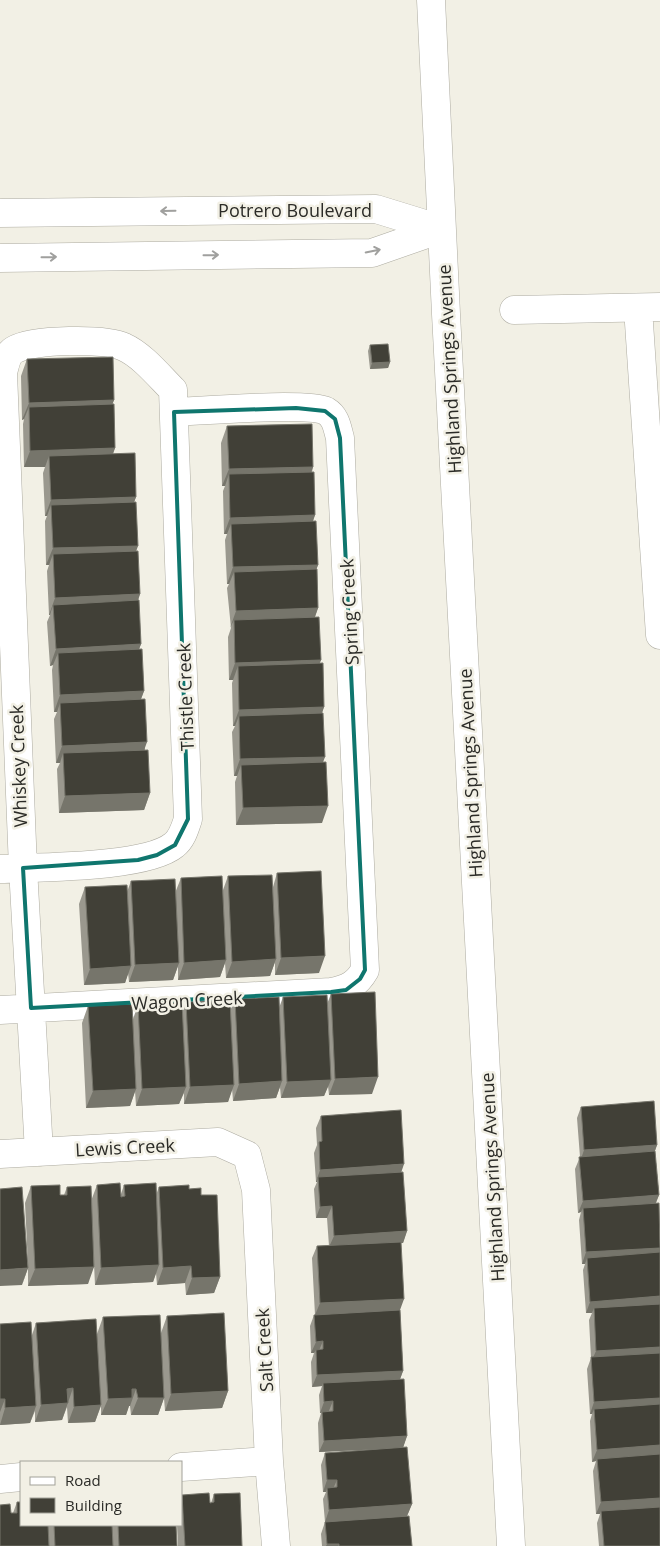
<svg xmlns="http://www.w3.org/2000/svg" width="660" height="1546" viewBox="0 0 660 1546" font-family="'Open Sans',sans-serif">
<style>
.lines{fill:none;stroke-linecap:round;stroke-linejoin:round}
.street-casing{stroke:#adaba1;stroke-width:29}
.secondary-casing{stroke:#adaba1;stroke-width:29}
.street{stroke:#fff;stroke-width:28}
.secondary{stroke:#fff;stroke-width:28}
.wall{fill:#9a988e}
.shaded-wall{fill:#76756b}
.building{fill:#414037;stroke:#76756b}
.oneway{stroke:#a0a09e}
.marked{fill:none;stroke:#0f766e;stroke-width:4;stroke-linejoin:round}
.labels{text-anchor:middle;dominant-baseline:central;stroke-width:5;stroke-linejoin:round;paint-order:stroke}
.street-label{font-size:18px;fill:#2b2b27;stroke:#f2f0e5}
</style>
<rect width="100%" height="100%" fill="#f2f0e5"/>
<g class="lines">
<g class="street-casing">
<path id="street" d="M638,308L660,635
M514,310L660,307
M0,869C39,867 146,868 174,845C182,839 185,828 188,819L173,390C159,376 142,355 124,347C106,338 32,339 14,350C7,354 5,365 3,373L23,868L39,1152
M0,1010L331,992C348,989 357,984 365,970L340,438C337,427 336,417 326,411C307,402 201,411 174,412
M0,1154L218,1142L247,1155L256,1190L269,1461L276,1546
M181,1467L269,1461
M0,1479L21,1477"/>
</g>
<g class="secondary-casing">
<path id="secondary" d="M431,0L446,314L511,1546
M0,213L376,209L441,229
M0,258L372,253L441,229"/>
</g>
<use href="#street" class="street"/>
<use href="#secondary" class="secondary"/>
</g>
<path class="wall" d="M370,345L390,362L388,368L370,369L368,351Z
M27,359L114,400L112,404L115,448L113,454L136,497L134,502L136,551L140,594L138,601L141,644L139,649L144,691L141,699L145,750L150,793L144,810L59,813L57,769L60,763H56L54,719L57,712H54L52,670L53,665L50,666L47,622L50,615H49L47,571L49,565H46L45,521L47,516H45L43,473L45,467H24L23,424L24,419L22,420L21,376Z
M227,426L313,467L312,472L315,515L313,521L318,565L316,569L318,608L315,617L321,660L319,664L324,707L322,713L323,762L322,823L236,825L235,782L237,776H234L232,732L235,726H233L232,683L233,680H229L228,637L231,628L227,588L229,584H227L225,540L227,534H224L223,491L225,486H222L221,443Z
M277,873L319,973L275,975V962L270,976L226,978L225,963L220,977L178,980V966L173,980L129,982L128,973L125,983L84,985L79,904L85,887L127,892L131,881L175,893L181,878L223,890L228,876L273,887Z
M331,994L372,1094L329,1095L328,1086L324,1096L281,1098L280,1087L276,1098L233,1101L232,1088L228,1102L184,1104V1093L179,1104L136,1106L135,1091L130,1106L86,1108L82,1023L88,1006L133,1019L138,1005L182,1013L186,1002L230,1011L235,999L279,1008L283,997L327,1004Z
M581,1107L657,1145L655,1151L659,1195L656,1203L660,1546H599L597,1523L600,1514H596L593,1471L596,1461L592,1462L590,1421L592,1414H590L587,1369L591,1358L589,1320L592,1313H586L583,1270L585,1264H582L579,1220L581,1212L578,1213L575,1169L580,1157L577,1118Z
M321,1116L401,1172L407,1231L403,1243H401L400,1310L403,1371L400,1379L407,1436L403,1447L412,1504L407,1516L412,1546H322L321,1534L325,1522L323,1499L326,1492H323L321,1465L325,1453L380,1449L319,1452L318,1423L321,1413H320L319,1395L322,1386L312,1387L311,1362L314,1353H311L310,1326L314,1315H315L312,1258L317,1246H329L327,1218H316L314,1189L317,1182H316L314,1153L317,1145L316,1128Z
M97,1185L121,1194L124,1185L156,1195L159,1187L189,1189L201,1195L220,1277L214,1293L186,1295L185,1283L157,1285L156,1273L153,1282L95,1285L93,1243L88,1284L28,1286V1268L22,1285L28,1265L25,1203L31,1186L60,1195H64L67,1187L91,1201Z
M167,1316L228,1391L222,1408L165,1411L164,1398L158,1415H131L130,1406H129L126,1415H101V1406L95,1422L68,1423L67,1407L62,1420L35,1422V1411L30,1423L0,1425V1324L32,1335L36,1323L97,1334L103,1317L161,1333Z
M214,1494L242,1546H178L177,1525H181V1496L182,1495L210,1503H211Z
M17,1502L21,1525H176L177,1546H0L11,1513H13Z"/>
<path class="shaded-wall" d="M390,362L388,368L370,369L372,363Z
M114,400L108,417L29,407L24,419L22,420L29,403Z
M115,448L109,464L49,456L45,467H24L30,451Z
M313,467L307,484L229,474L225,486H222L229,469Z
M136,497L130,513L51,505L47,516H45L51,500Z
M315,515L309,532L231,524L227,534H224L230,518Z
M138,546L132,563L53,554L49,565H46L53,548Z
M318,565L312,582L234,572L229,584H227L233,567Z
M140,594L134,611L53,605L50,615H49L55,598Z
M318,608L312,625L234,620L230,628L236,611Z
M141,644L135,660L58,653L53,665L50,666L56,649Z
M321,660L314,677L238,666L233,680H229L235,663Z
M144,691L138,707L60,703L57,712H54L60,695Z
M324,707L318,724L239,716L235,726H233L239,710Z
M147,742L141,759L63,753L60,763H56L62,746Z
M325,757L319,773L241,765L237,776H234L240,759Z
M150,793L144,810L59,813L65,796Z
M328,806L322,823L236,825L243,808Z
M325,956L319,973L275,975L281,958Z
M276,959L270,976L226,978L232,962Z
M226,960L220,977L178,980L184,963Z
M179,963L173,980L129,982L135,965Z
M131,966L125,983L84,985L90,969Z
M378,1077L372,1094L329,1095L335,1079Z
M331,1080L324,1096L281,1098L287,1082Z
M282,1081L276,1098L233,1101L239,1084Z
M234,1085L228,1102L184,1104L190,1087Z
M186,1087L179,1104L136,1106L142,1089Z
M136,1089L130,1106L86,1108L93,1091Z
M657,1145L653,1156L580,1162L584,1150Z
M404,1164L400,1176L318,1177L317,1182H316L320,1170Z
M659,1195L654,1207L583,1208L581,1212L578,1213L583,1201Z
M332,1206L327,1218H316L320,1207Z
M407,1231L403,1243L329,1247L334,1236Z
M660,1248V1256L587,1258L585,1264H582L586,1252Z
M159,1265L153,1282L95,1285L101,1268Z
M191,1266L185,1283L157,1285L163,1268Z
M94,1267L88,1284L28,1286L35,1269Z
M28,1268L22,1285L0,1286V1270Z
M220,1277L214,1293L186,1295L192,1278Z
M660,1296V1304L594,1308L592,1313H586L590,1302Z
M404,1299L400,1310L315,1315L320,1303Z
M323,1341L318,1353L316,1350L314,1353H311L316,1342Z
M660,1347V1359L591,1362L596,1351Z
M403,1371L399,1382L323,1383L322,1386L312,1387L317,1375Z
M73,1388L62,1420L35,1422L41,1405L67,1389Z
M132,1389H136L130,1406H129L126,1415H101L108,1399Z
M228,1391L222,1408L165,1411L171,1394Z
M138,1398H164L158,1415H131Z
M660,1398V1409H594L592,1414H590L594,1402Z
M0,1399H5L0,1412Z
M333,1401L328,1413L322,1412L321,1413H320L324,1402Z
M101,1405L95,1422L68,1423L74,1407Z
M36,1406L30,1423L0,1425L5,1408Z
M407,1436L403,1448L319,1452L324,1441Z
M660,1445V1457L597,1459L596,1461L592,1462L597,1450Z
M327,1480H337L332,1491L327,1488L326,1492H323Z
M660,1498V1510L601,1511L600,1514H596L601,1502Z
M412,1504L407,1516L325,1522L329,1510Z
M327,1544H339L338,1546H326Z"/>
<path class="building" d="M388,344L390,362L372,363L370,345Z
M113,357L114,400L29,403L27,359Z
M114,404L115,448L30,451L29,407Z
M312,424L313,467L229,469L227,426Z
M135,453L136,497L51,500L49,456Z
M314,472L315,515L230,518L229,474Z
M136,502L138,546L53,548L51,505Z
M316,521L318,565L233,567L231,524Z
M138,551L140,594L55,598L53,554Z
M317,569L318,608L236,611L234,572Z
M139,600L141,644L56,649L53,605Z
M319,617L321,660L235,663L234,620Z
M142,649L144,691L60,695L58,653Z
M323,663L324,707L239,710L238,666Z
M145,699L147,742L62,746L60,703Z
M323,713L325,757L240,759L239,716Z
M148,750L150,793L65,796L63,753Z
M326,762L328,806L243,808L241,765Z
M321,871L325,956L281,958L277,873Z
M272,875L276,959L232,962L228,876Z
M222,876L226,960L184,963L181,878Z
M175,879L179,963L135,965L131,881Z
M127,885L131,966L90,969L85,887Z
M375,992L378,1077L335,1079L331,994Z
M327,995L331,1080L287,1082L283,997Z
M279,997L282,1081L239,1084L235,999Z
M230,1000L234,1085L190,1087L186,1002Z
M182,1002L186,1087L142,1089L138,1005Z
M132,1004L136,1089L93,1091L88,1006Z
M654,1101L657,1145L584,1150L581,1107Z
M401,1110L404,1164L320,1170L319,1142L322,1141L321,1116Z
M655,1151L659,1195L583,1201L579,1157Z
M403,1172L407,1231L334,1236L332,1206L320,1207L318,1177Z
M120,1183L121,1197L125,1196L124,1185L156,1183L159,1265L101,1268L97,1185Z
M60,1185V1195H67V1187L91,1186L94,1267L35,1269L31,1186Z
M189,1185V1189L201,1188V1195H217L220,1277L192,1278L191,1266L163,1268L159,1187Z
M22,1187L28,1268L0,1270V1189Z
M659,1203L660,1248L586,1252L583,1208Z
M401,1242L404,1299L320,1303L317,1246Z
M660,1252V1296L590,1302L587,1258Z
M660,1304V1347L596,1351L594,1308Z
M400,1310L403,1371L317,1375L316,1350L323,1349V1341L316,1342L314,1315Z
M224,1313L228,1391L171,1394L167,1316Z
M160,1315L164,1398H138L136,1389H132V1398L108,1399L103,1317Z
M96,1319L101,1405L74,1407L73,1388L67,1389L68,1403L41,1405L36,1323Z
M31,1322L36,1406L5,1408V1399H0V1324Z
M660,1353V1398L594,1402L591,1357Z
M404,1379L407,1436L324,1441L322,1412L333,1411V1401L324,1402L323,1383Z
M660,1404V1445L597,1450L594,1409Z
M407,1447L412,1504L329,1510L327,1488L337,1487V1480H327L325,1453Z
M660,1454V1498L601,1502L597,1459Z
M209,1493L210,1503L214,1502V1494L240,1493L242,1546H185L182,1495Z
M17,1502H21V1525H48L49,1546H0V1505L10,1504L11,1513H17Z
M660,1507V1546H604L601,1511Z
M409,1516L412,1546H339V1544H327L325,1522Z
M54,1525H112L113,1546H55Z
M118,1525H176L177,1546H119Z"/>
<defs><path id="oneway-shaft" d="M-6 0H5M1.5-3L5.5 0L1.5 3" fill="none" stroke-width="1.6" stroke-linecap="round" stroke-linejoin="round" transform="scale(1.25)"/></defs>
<g class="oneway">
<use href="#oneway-shaft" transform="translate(168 211) rotate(179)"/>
<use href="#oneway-shaft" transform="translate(373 251) rotate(-11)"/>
<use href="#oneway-shaft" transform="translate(211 255) rotate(-1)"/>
<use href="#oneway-shaft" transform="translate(49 257) rotate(-1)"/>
</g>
<path class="marked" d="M296,408L325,411L335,419L340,438L365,970L360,979L346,990L331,992L31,1008L23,868L138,860L157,855L175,845L188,819L174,412Z"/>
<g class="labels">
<g class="street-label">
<text x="295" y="210">Potrero Boulevard</text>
<text transform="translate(449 369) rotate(-93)">Highland Springs Avenue</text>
<text transform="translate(349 612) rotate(-93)">Spring Creek</text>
<text transform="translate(185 697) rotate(-92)">Thistle Creek</text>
<text transform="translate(18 766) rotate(-92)">Whiskey Creek</text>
<text transform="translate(470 773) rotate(-93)">Highland Springs Avenue</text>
<text transform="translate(187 1000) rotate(-3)">Wagon Creek</text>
<text transform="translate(125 1147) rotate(-3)">Lewis Creek</text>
<text transform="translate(492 1177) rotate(-93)">Highland Springs Avenue</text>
<text transform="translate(264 1350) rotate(-93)">Salt Creek</text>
</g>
</g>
<rect x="20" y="1461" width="162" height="65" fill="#f2f0e5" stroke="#a2a199"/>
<rect x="30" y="1477" width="25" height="8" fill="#ffffff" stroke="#a2a199"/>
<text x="65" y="1486" font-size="15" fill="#2b2b27">Road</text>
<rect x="30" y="1498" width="25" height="15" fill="#414037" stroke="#a2a199"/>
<text x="65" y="1511" font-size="15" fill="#2b2b27">Building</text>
</svg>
